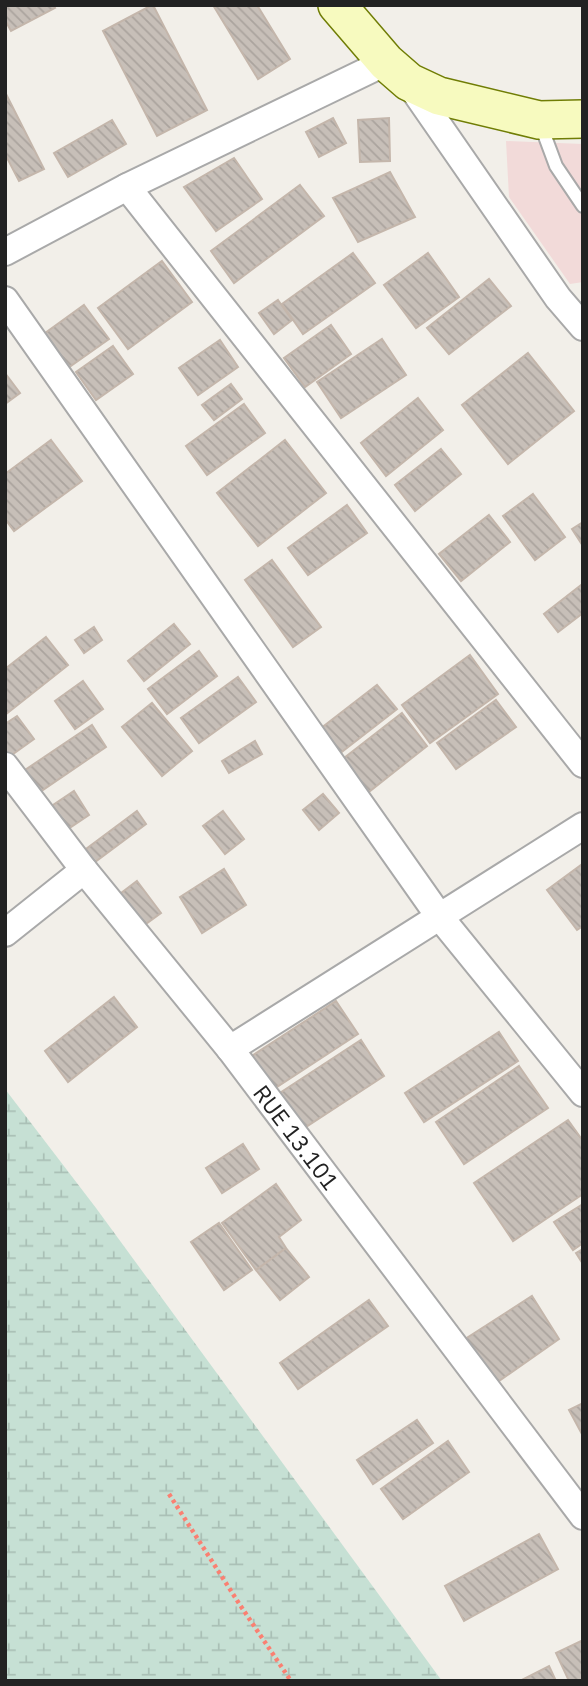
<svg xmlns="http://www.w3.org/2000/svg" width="588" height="1686" viewBox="0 0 588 1686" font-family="'IBM Plex Sans',sans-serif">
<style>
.commercial{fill:#f2dad9}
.wetland{fill:url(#wetland-marsh)}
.building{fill:url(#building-back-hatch);stroke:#c4b6ab;stroke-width:2}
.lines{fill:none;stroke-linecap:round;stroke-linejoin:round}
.service-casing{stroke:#a9a9a9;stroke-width:16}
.minor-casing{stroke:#a9a9a9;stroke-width:30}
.secondary-casing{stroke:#707d05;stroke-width:40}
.path{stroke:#fa8072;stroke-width:4.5;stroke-dasharray:3.5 3.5;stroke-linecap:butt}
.service{stroke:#fff;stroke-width:12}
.minor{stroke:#fff;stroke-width:26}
.secondary{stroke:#f7fabf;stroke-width:37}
.labels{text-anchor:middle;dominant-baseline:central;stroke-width:5;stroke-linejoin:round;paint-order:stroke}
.street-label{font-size:23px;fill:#222;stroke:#fff}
</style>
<defs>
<pattern id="wetland-marsh" width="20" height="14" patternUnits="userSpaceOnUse" patternTransform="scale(1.75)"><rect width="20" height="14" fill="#c6e0d4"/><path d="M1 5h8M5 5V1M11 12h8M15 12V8" fill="none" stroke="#aac0b6"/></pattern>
<pattern id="building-back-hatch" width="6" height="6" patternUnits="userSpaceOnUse" patternTransform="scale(1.75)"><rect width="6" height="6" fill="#c7bfb8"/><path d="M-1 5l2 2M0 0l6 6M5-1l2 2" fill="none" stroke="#aba49e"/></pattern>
</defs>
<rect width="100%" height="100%" fill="#f2efe9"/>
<path class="commercial" d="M506,141L583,144V282L570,284L509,197Z"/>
<path class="wetland" d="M5,1089L96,1208L442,1681H5Z"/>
<path class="building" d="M5,5H53L55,8L11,31L5,20Z
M152,5H153L207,110L157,136L103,31Z
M213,5H257L290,59L258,79Z
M5,92L44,169L19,181L5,154Z
M333,118L346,143L319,157L306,132Z
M389,118L390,161L360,162L358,120Z
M112,120L126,144L68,177L54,153Z
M234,158L262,199L216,231L184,187Z
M390,172L415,217L358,242L333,198Z
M300,185L324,216L234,283L211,251Z
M353,253L375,283L303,334L282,304Z
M428,253L459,297L416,328L384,285Z
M162,261L192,302L128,349L98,308Z
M489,279L511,306L449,354L427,328Z
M278,300L292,320L274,334L259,313Z
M84,305L109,339L65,370L41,336Z
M331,325L351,354L305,387L284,358Z
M382,339L406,375L341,418L317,382Z
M220,340L238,367L198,395L179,368Z
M113,346L133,374L96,400L76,372Z
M528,353L574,411L508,464L462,405Z
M5,373L20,393L5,404Z
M231,384L242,399L214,420L202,405Z
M418,398L443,430L386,476L361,443Z
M244,404L265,433L207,475L186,446Z
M51,440L82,481L14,531L5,519V474Z
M285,440L326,493L258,546L217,493Z
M441,449L461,474L415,511L395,485Z
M533,494L565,537L535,560L503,516Z
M347,505L367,533L308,575L288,548Z
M489,515L510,542L461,581L439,554Z
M583,522V546L572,529Z
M272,560L321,627L293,647L245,580Z
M581,585L583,587V613L558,632L544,614Z
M174,624L190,644L144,681L128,661Z
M94,627L102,640L84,653L75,640Z
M46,637L68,665L5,715V669Z
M199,651L217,676L167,714L148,689Z
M470,655L498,694L430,743L402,705Z
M238,677L256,702L199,743L181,718Z
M83,681L103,709L75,729L55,701Z
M377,685L397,709L339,754L320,729Z
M496,700L516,727L456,769L437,743Z
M152,703L192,751L162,776L122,727Z
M402,713L427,746L365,795L339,762Z
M17,716L34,739L9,757L5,753V724Z
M92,725L106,747L34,796L19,774Z
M255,741L262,754L229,773L222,761Z
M74,791L89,815L62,833L47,809Z
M323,794L339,813L319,830L303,810Z
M137,811L146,824L95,862L86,849Z
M223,811L244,839L225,854L203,826Z
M581,865L583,868V926L577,930L547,890Z
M224,869L246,905L202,933L180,897Z
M137,881L161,913L132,934L108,903Z
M114,997L137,1027L68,1082L45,1051Z
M336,1001L358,1034L263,1096L241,1063Z
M499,1032L518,1061L424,1122L405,1093Z
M361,1040L384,1076L289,1138L266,1102Z
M519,1066L548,1108L464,1164L436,1122Z
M568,1120L583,1141V1194L513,1241L474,1183Z
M243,1144L259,1169L222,1193L206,1168Z
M276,1184L301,1220L279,1237L286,1248L256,1270L222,1223Z
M583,1204V1243L573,1250L554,1222Z
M219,1223L252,1270L224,1290L191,1242Z
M286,1248L309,1277L280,1300L256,1270Z
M583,1249V1264L576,1253Z
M532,1296L559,1339L479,1395L448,1350Z
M369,1300L388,1326L298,1389L280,1363Z
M583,1403V1436L569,1410Z
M417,1420L433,1443L373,1484L357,1460Z
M448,1441L469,1472L403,1519L381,1489Z
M539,1534L558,1569L464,1621L445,1586Z
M583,1640V1681H569L556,1653Z
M549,1666L556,1681H520Z"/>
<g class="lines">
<g class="service-casing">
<path id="service" d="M540,123L556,166L583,206"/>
</g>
<g class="minor-casing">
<g id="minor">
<path d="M409,83L558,298L583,327"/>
<path d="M127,187L583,764"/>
<path d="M5,252L127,187L386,62"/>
<path d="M5,300L439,916L583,1093"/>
<path id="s1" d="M5,766L84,870L230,1049L583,1516"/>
<path d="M5,933L84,870"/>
<path d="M230,1049L583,826"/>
</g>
</g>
<g class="secondary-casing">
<path id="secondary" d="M337,5L386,62L409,82L439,96L539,120L583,119"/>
</g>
<path class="path" d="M169,1494L240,1605L291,1681"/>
<use href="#service" class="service"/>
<use href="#minor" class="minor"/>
<use href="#secondary" class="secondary"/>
</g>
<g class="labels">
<g class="street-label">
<text stroke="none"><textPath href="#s1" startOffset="472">RUE 13.101</textPath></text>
</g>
</g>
<rect width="588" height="1686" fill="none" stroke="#222222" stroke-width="14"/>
</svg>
